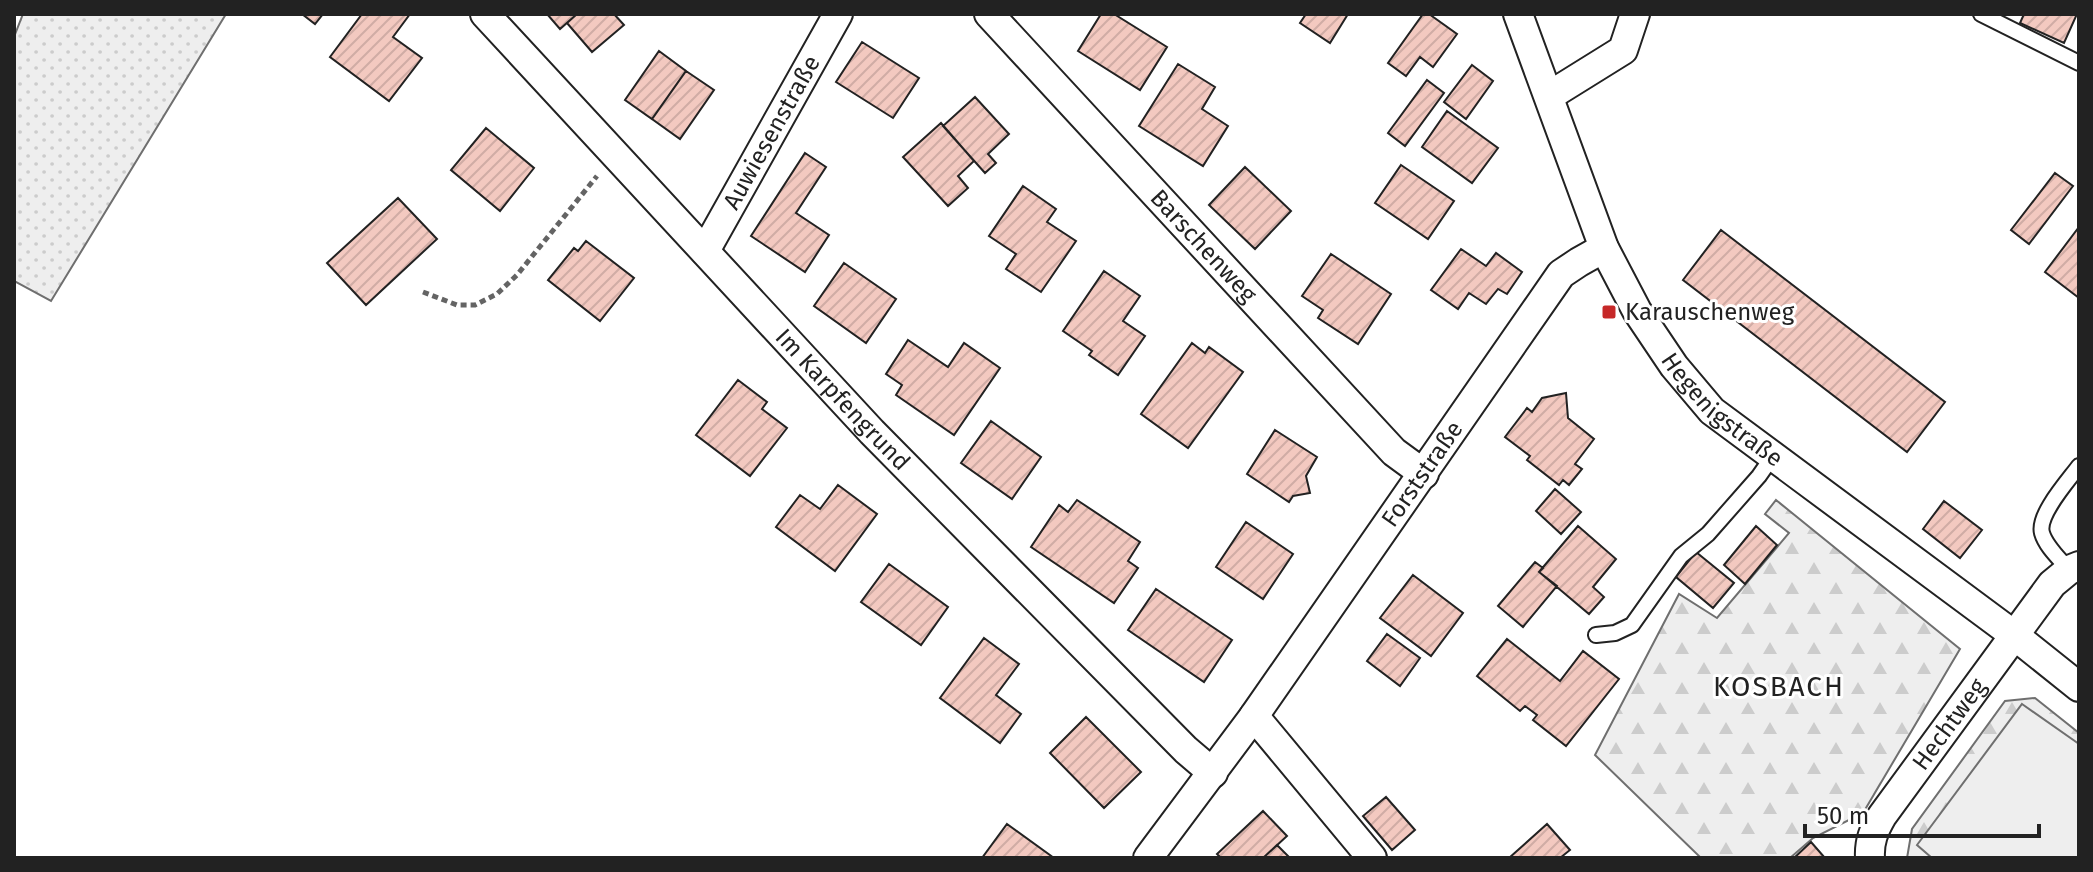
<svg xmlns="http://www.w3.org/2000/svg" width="2093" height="872" viewBox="0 0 2093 872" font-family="'Fira Sans',sans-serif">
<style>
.grass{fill:url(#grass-dots);stroke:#6f6f6f;stroke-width:2}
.forest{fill:url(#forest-firs);stroke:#6f6f6f;stroke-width:2}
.green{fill:#eee;stroke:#6f6f6f;stroke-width:2}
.building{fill:url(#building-hatch);stroke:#222;stroke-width:2}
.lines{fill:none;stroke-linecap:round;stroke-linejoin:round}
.lane-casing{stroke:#222;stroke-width:18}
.street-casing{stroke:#222;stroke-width:32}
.path{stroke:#646464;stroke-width:5;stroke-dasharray:6 4;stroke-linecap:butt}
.lane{stroke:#fff;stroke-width:14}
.street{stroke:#fff;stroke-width:28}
.poi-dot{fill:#c62828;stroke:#fff;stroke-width:3}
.labels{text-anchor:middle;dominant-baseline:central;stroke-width:6;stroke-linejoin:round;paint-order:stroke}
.street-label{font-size:24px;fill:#222;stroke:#fff}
.poi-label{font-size:24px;fill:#222;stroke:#fff;text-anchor:start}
.quarter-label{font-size:28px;letter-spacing:2px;fill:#222;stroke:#fff}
</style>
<defs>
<pattern id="grass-dots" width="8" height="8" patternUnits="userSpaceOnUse" patternTransform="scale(2)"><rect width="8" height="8" fill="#eee"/><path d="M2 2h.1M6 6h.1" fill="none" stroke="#ccc" stroke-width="1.8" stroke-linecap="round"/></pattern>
<pattern id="forest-firs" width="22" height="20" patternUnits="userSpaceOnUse" patternTransform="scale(2)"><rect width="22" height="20" fill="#eee"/><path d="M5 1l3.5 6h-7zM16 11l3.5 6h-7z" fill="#ccc"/></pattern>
<pattern id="building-hatch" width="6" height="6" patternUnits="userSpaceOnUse" patternTransform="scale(2)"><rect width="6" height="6" fill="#f3c9c0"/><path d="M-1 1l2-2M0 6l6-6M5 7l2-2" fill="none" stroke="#d0aca5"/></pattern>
</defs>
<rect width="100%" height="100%" fill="#fff"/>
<path class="grass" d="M23,14H226L51,301L14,281V37Z"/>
<path class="forest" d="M1776,500L1960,649L1863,813L1813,838L1790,858H1701L1595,755L1679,594L1717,618L1789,533L1765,514Z
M2035,698L2079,733V858H1907L1912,829L2005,701Z"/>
<path class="green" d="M2022,704L2079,744V857L1932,858L1917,845Z"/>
<path class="building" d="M302,14H323L315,24Z
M362,14H410L393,37L422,58L389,101L330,57Z
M547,14H577L560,29Z
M577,14H614L624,25L592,52L567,23Z
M1101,14H1114L1167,47L1140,90L1078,51Z
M1306,14H1348L1330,43L1300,23Z
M1423,14H1429L1457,34L1433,67L1420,57L1406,76L1388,63Z
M2024,14H2077L2064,43L2020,23Z
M862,42L919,78L893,118L836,82Z
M659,51L686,71L652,119L625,100Z
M1178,64L1215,87L1202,109L1228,126L1203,166L1139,126Z
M1472,65L1493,81L1466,119L1444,102Z
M686,71L714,90L680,139L652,119Z
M1427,80L1444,93L1405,146L1388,133Z
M975,97L1009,134L988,154L996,163L985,173L943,126Z
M1447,111L1498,148L1472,183L1422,147Z
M941,123L974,161L958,176L968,188L948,206L903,157Z
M486,128L534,168L500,211L451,170Z
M805,153L826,167L796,213L829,235L805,272L751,236Z
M1401,165L1454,201L1428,239L1375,203Z
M1245,167L1291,211L1255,249L1209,205Z
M2055,173L2073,186L2029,244L2011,230Z
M1023,186L1056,209L1047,222L1076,241L1041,292L1006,269L1016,254L989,236Z
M398,198L437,239L366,305L327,263Z
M2079,227V298L2045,272Z
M1721,230L1945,402L1907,452L1683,280Z
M586,241L634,278L600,321L548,280L574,248L578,251Z
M1461,249L1486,266L1496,253L1522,272L1507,294L1498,289L1486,304L1469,293L1458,309L1431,290Z
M1331,254L1391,294L1358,344L1318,318L1323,310L1302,296Z
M844,263L896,299L866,343L814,306Z
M1104,271L1140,296L1123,321L1145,336L1118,375L1089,355L1092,351L1063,331Z
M908,340L948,367L964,343L1000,368L954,435L896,395L902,385L886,374Z
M1192,343L1205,353L1209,347L1243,372L1188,448L1141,414Z
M738,380L767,402L762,409L787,428L750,476L696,435Z
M1566,393L1568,418L1594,439L1575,464L1582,469L1569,485L1563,480L1559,485L1527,460L1530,456L1505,437L1527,408L1532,412L1542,398Z
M991,421L1041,457L1012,499L961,463Z
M1275,430L1317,457L1306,476L1310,493L1293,496L1289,502L1247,474Z
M838,485L877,514L835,571L776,527L800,495L820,509Z
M1555,489L1581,512L1561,534L1536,511Z
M1077,500L1140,542L1128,561L1138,568L1114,603L1031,547L1059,505L1068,512Z
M1944,501L1982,530L1960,558L1923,529Z
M1246,522L1293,554L1263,599L1216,567Z
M1578,526L1616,559L1593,587L1604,597L1589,614L1539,572Z
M1756,526L1777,545L1745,584L1724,565Z
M1696,552L1734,583L1713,608L1676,577Z
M1535,562L1543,568L1539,572L1557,586L1523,627L1498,606Z
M889,564L948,607L921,645L861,602Z
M1413,575L1463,613L1431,656L1380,618Z
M1156,589L1232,640L1204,682L1128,630Z
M1387,634L1420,658L1400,686L1367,661Z
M984,638L1019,664L996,695L1021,714L1000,743L940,698Z
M1507,639L1560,681L1583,651L1619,679L1566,746L1533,720L1537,715L1525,706L1520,711L1477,676Z
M1086,717L1141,772L1104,808L1050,753Z
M1386,797L1415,830L1392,850L1363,816Z
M1263,811L1287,836L1263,858H1221L1217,854Z
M1007,824L1054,858H982Z
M1547,824L1570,850L1560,858H1509Z
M1811,842L1825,858H1794Z
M1277,845L1290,858H1263Z"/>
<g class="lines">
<g class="lane-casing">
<path id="lane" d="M1981,14L2079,63
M2069,570C2060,559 2046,547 2042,533C2037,515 2068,481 2079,466
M1596,635L1615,633L1632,625L1681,556L1708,534L1759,476L1773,456"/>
</g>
<g class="street-casing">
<g id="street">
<path id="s1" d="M485,14L872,432L1186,750L1213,773"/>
<path id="s2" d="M989,14L1394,452L1424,474"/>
<path id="s3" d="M1518,14L1604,248L1637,311L1674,366L1712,411L2014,635L2079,687"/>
<path d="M1549,96L1623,50L1635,14"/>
<path id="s4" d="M705,251L838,14"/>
<path d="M1254,716L1372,858"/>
<path id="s5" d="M1148,858L1254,716L1561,274L1579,262L1604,248"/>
<path id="s6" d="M1870,858C1869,841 1874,830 1882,816L2052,584L2069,570L2079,566"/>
</g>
</g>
<path class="path" d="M423,292L457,305H475L497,294L517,275L597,176"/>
<use href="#lane" class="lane"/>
<use href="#street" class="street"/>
</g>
<rect class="poi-dot" x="1601" y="304" width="16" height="16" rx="4"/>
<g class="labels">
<g class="street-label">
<text stroke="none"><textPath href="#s4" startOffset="136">Auwiesenstraße</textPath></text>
<text stroke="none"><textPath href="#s2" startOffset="316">Barschenweg</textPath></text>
<text stroke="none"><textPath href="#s1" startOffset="526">Im Karpfengrund</textPath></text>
<text stroke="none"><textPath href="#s3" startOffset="452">Hegenigstraße</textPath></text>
<text stroke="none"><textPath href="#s5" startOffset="472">Forststraße</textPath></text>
<text stroke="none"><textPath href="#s6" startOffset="158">Hechtweg</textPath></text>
</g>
<g class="poi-label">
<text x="1625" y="312">Karauschenweg</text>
</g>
<g class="quarter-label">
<text x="1779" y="686">KOSBACH</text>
</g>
</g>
<rect width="2093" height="872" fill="none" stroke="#222222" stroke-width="32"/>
<path d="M1805 824v12h234v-12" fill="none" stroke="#222222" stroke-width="4"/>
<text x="1817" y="824" font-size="24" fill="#222222" stroke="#ffffff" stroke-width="6" paint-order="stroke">50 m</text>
</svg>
